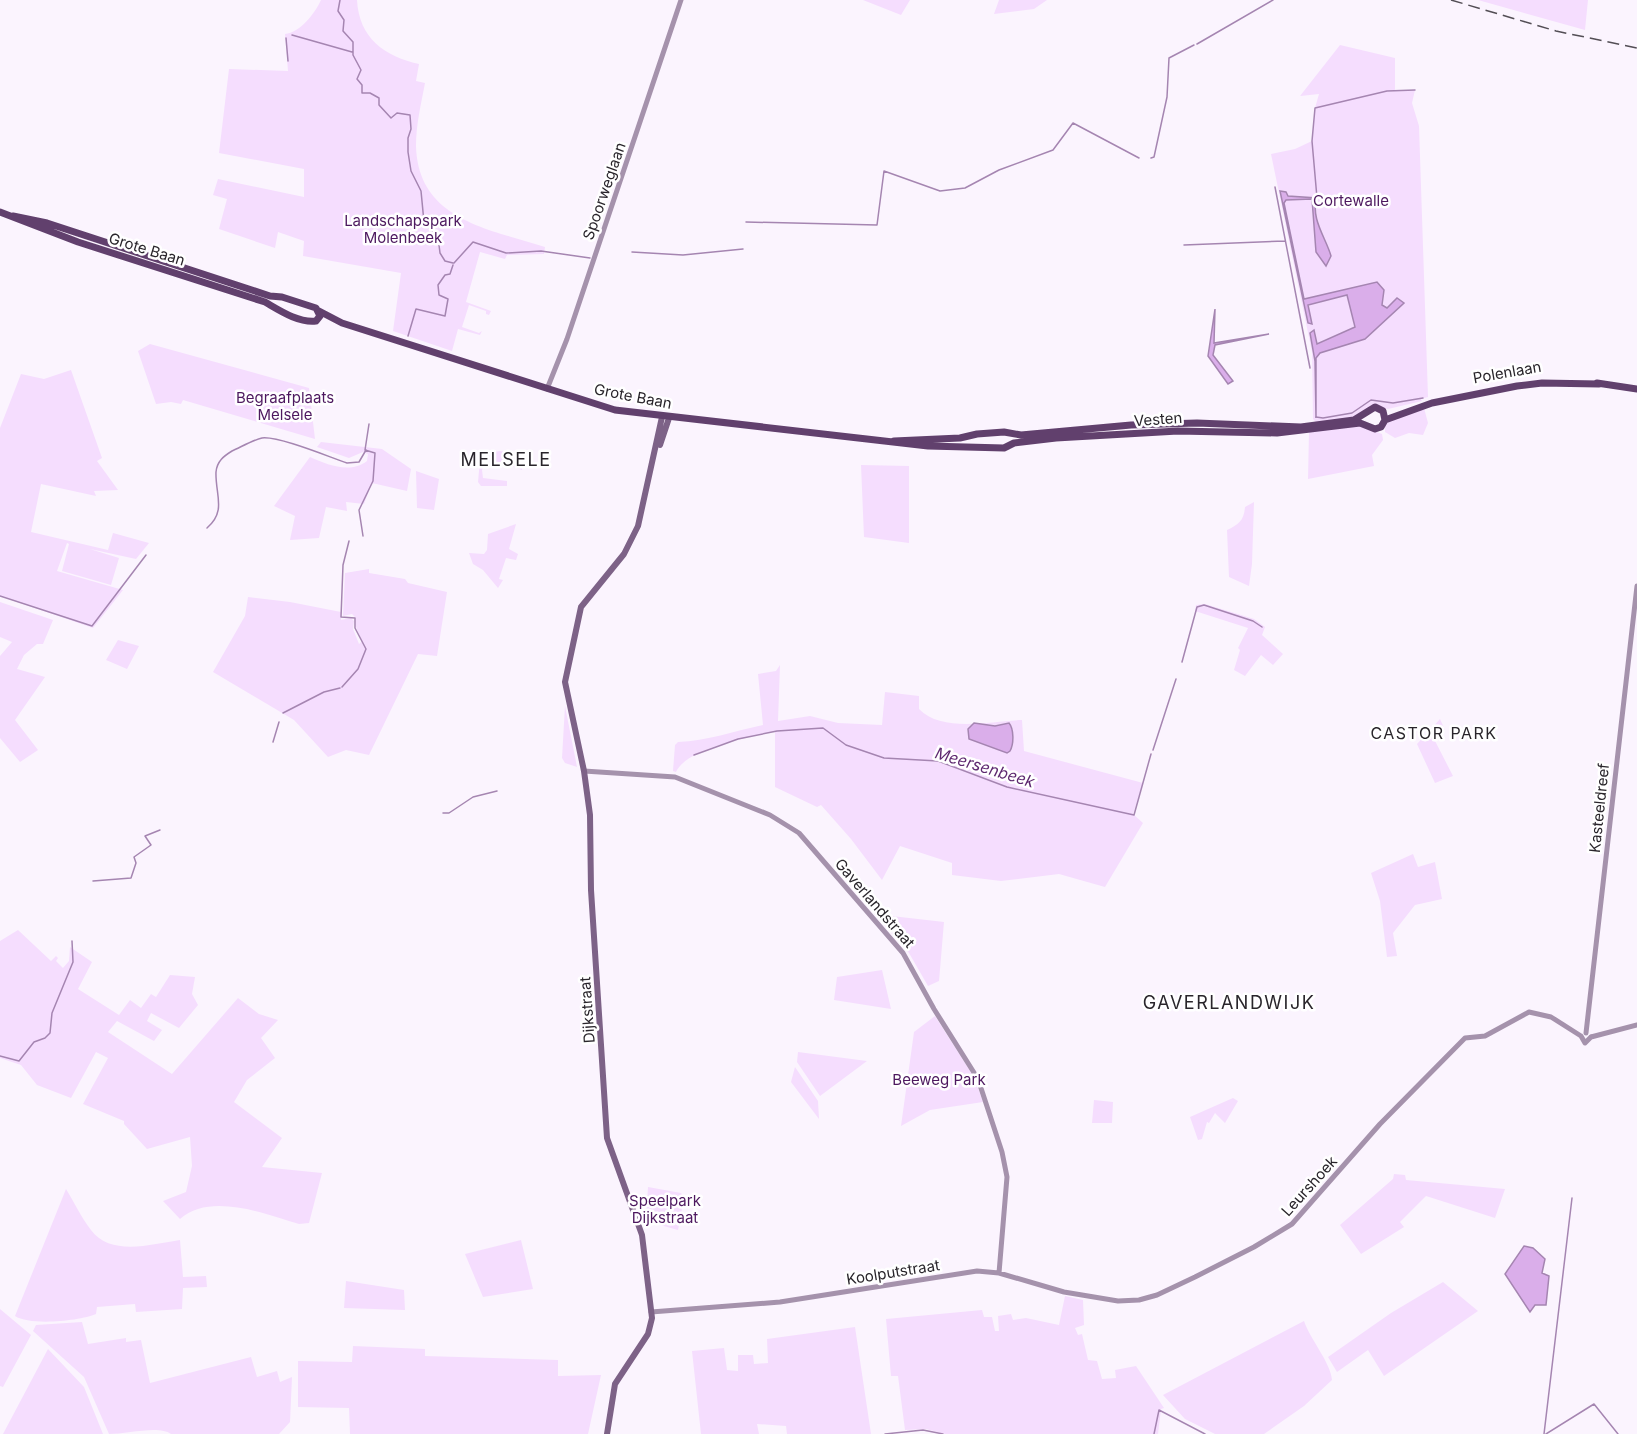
<svg xmlns="http://www.w3.org/2000/svg" width="1637" height="1434" viewBox="0 0 1637 1434" font-family="Inter,sans-serif">
<style>
.green{fill:#f5ddfe}
.water{fill:#daaeea;stroke:#a585b1;stroke-width:1.5}
.lines{fill:none;stroke-linecap:round;stroke-linejoin:round}
.stream{stroke:#a585b1;stroke-width:1.5}
.tertiary{stroke:#a592ac;stroke-width:5}
.secondary{stroke:#7d6287;stroke-width:6}
.primary{stroke:#61406d;stroke-width:7}
.rail{stroke:#534e55;stroke-width:1.5;stroke-dasharray:12 6;stroke-linecap:butt}
.labels{text-anchor:middle;dominant-baseline:central;stroke-width:5;stroke-linejoin:round;paint-order:stroke}
.street-label{font-size:15px;fill:#29252b;stroke:#fff}
.park-label{font-size:15px;fill:#4d185f;stroke:#fff}
.neighbourhood-label{font-size:16px;letter-spacing:1.5px;fill:#29252b;stroke:#fff}
.water-label{font-size:16px;font-style:italic;fill:#5e2970;stroke:#fff}
.quarter-label{font-size:18px;letter-spacing:1.5px;fill:#29252b;stroke:#fff}
</style>
<rect width="100%" height="100%" fill="#fbf4fe"/>
<path class="green" d="M321,0H357C359,38 384,56 419,64L416,81L425,83C421,104 416,125 416,146C418,220 489,229 545,247L544,254L507,255L505,259L480,252L466,302L491,311L489,315L486,314V311L469,305L462,327L479,333L482,331L480,335L458,329L452,351L393,331L401,273L303,256L304,241L278,232L275,248L219,229L227,199L213,195L218,179L304,197V169L219,153L229,69L288,71L285,34C300,33 315,13 321,0Z
M863,0H910L901,15Z
M999,0H1047L1034,9L994,14Z
M1478,0H1588L1585,30Z
M1340,45L1395,58V91L1415,90L1412,103L1419,126L1428,397L1421,399L1422,401L1388,409L1371,405L1359,417L1318,424L1313,419L1312,352L1271,154L1295,149L1312,141L1315,108L1319,94L1300,96Z
M150,344L309,388L315,439L183,400L181,404L171,402L156,404L138,351Z
M71,370L102,458L97,461L118,490L94,491L96,496L41,484L31,532L108,550L113,533L149,543L136,559L90,549L119,558L111,585L62,571L69,544L67,543L57,571L123,590L93,628L0,596V428L21,374L44,379Z
M1424,408L1428,423L1423,435L1409,433L1395,438L1385,432V423Z
M1359,425L1382,434L1383,440L1372,455L1374,466L1308,479L1309,432Z
M321,442L382,449L411,469L407,491L372,483L364,504L346,502L347,511L326,507L319,538L290,540L295,516L274,506L310,457C328,465 350,474 367,461L368,454L363,452L349,458L317,447Z
M500,451L524,454L522,470L499,462L486,461L482,470L483,478L507,481V486H481L478,482L480,460L487,453Z
M861,465L909,466V543L864,537Z
M416,471L439,479L434,510L417,508Z
M1254,502L1252,564L1249,586L1229,577L1227,530C1238,525 1244,521 1245,507Z
M516,524L509,549L518,554L516,560L506,558L499,579L503,580L498,588L483,570L473,564L469,553L484,554L487,550L488,534Z
M369,569V573L405,579L408,583L447,592L437,656L418,654L369,755L346,750L328,757L294,720L213,672L245,616L248,597L290,602L341,612V620L351,618L354,621L353,629L359,644L362,641L356,627L355,617L352,614L343,616L345,573Z
M0,602L53,620L43,644H37L24,655L17,669L45,677L15,720L38,750L20,762L0,738V656L12,642L0,637Z
M1205,604L1254,619L1265,627L1262,635L1283,654L1273,665L1261,655L1245,676L1234,670L1240,650L1238,648L1248,628L1195,611L1196,605Z
M118,640L139,646L127,669L106,660Z
M780,665L778,721L810,716L838,723L882,725L885,692L919,696V709C942,733 991,721 1022,720L1024,751L1143,783L1133,814L1143,823L1105,887L1059,874L1001,881L952,875V863L900,846L882,880L851,839L821,805L817,807L775,787V731C750,737 687,748 676,772L673,771L675,745L678,742C707,741 734,731 763,725L758,674L776,671Z
M565,706L577,767L565,763L562,758Z
M1440,719L1445,730L1433,737L1453,776L1435,783L1417,744Z
M1413,854L1418,867L1435,862L1442,899L1415,905L1393,933L1397,956L1387,957L1380,901L1371,873Z
M883,915L944,922L939,981L928,986L909,953L878,918Z
M18,930L51,961L56,956L58,958L56,961L63,968L69,961L70,947L92,962L78,989L119,1015L130,1000L141,1008L151,994L156,997L170,975L195,977L192,994L198,1005L179,1028L151,1013L147,1021L162,1030L154,1041L117,1021L108,1032L172,1074L238,998L259,1014L278,1020L261,1038L275,1058L247,1080L234,1102L282,1138L262,1167L322,1173L309,1223L299,1224C266,1214 210,1192 180,1219L163,1201L186,1192L192,1166L190,1137L147,1149L124,1124V1121L83,1104L108,1058L96,1052L71,1098L37,1085L21,1065L0,1058V941Z
M882,970L891,1009L834,1000L837,977Z
M935,1016L974,1077L983,1102L930,1110L901,1126L914,1032Z
M798,1052L867,1061L820,1096L797,1062Z
M795,1067L818,1101L819,1119L791,1082Z
M1233,1098L1238,1101L1225,1123L1215,1113L1209,1123L1207,1122L1202,1139L1198,1140L1190,1117Z
M1094,1100L1113,1102L1112,1123H1092Z
M1394,1174L1405,1175L1406,1180L1505,1189L1495,1218L1426,1196L1400,1222L1404,1227L1361,1254L1340,1225L1393,1179Z
M648,1187L681,1193L684,1198L678,1230L646,1221Z
M66,1189C74,1202 81,1217 91,1230C111,1257 152,1244 180,1240L183,1277L206,1276L207,1287L183,1288L182,1309L136,1312L135,1304L97,1307L96,1314C80,1321 30,1326 15,1316Z
M521,1240L533,1289L483,1297L465,1254Z
M346,1281L404,1290L405,1310L344,1308Z
M1443,1282L1478,1311L1384,1376L1368,1350L1337,1372L1328,1357L1391,1313Z
M1065,1296L1083,1300L1084,1325L1075,1328L1078,1335L1082,1334L1088,1360L1097,1361L1102,1379L1116,1378L1115,1370L1136,1366L1164,1408L1161,1409L1158,1434H945L926,1429L905,1430L898,1376H891L886,1319L982,1310L984,1317H992L995,1331H999L998,1316L1011,1314L1013,1320L1026,1318L1059,1325Z
M0,1309L31,1335L3,1387L0,1386Z
M1304,1321C1310,1339 1331,1363 1332,1380L1304,1406L1264,1434H1215L1185,1419L1163,1395Z
M82,1322L88,1344L126,1338V1342L141,1340L150,1383L251,1357L257,1377L277,1371L280,1382L292,1377L290,1422L279,1434H171C159,1425 127,1434 109,1434L84,1377L33,1331L36,1325Z
M855,1327L871,1434H787L786,1426L757,1424L759,1434H701L692,1351L724,1348L727,1370L738,1371V1355H753L754,1364L768,1363L767,1339Z
M353,1346L425,1349V1356L558,1360V1376L601,1375L588,1434H350L349,1408L298,1407V1361L352,1362Z
M48,1349L84,1387L103,1434H3Z"/>
<path class="water" d="M1280,191L1286,192L1288,196L1317,198C1310,218 1326,238 1331,256L1326,266L1316,252L1312,199L1286,200L1284,203L1304,299L1377,282L1384,290L1382,305L1387,308L1397,298L1404,303L1365,339L1320,353L1316,358V418L1315,361L1310,333L1314,330L1317,344L1355,327L1347,295L1308,305L1312,324L1308,323Z
M1215,309L1214,343L1269,334L1215,345L1213,355L1233,381L1228,384L1208,356Z
M974,723L995,726L1009,723C1014,729 1014,744 1010,751L1007,753L969,739L968,729Z
M1524,1246L1533,1248L1545,1259L1542,1273L1549,1276L1546,1305H1535L1530,1312L1505,1274Z"/>
<g class="lines">
<path class="stream" d="M340,0L338,11L344,20L343,31L353,42V55L361,70L357,79L362,85V93H370L379,98V105L391,118L397,113L410,115L411,129L408,138V152L411,171L421,191L424,222L438,237L440,253L445,261L453,263
M292,35L352,52
M286,38L288,61
M1197,44L1273,0
M1151,158L1154,157L1167,97L1169,58L1194,45
M1275,187L1310,368
M1317,198L1312,141L1315,108L1387,91L1415,90
M746,222L877,225L884,171L940,191L965,188L999,170L1053,150L1073,123L1139,158
M1184,245L1285,241
M632,252L683,255L743,249
M454,263L473,242L506,253L541,251L590,258
M408,336L416,309L445,316L448,299L439,295L438,285L445,275L450,274L453,265
M1316,417L1323,418L1352,413L1371,400L1393,403L1423,398
M207,528C227,511 215,494 216,472C217,461 224,456 232,451C241,447 253,440 262,438C279,436 329,457 347,463L359,462L366,450
M363,536L359,510L373,481L375,453L365,450L369,424
M0,596L92,626L146,555
M1182,662L1197,607L1204,605L1253,621L1262,627
M342,687L358,669L366,649L355,628V618L341,617L343,565L349,541
M283,713L324,692L340,688
M273,742L279,722
M1153,750L1176,679
M694,755L738,739L777,731L823,728L846,745L884,758L938,761L1007,787L1134,815L1151,754
M443,813H449L473,797L497,791
M93,881L131,878L136,863L134,857L151,845L145,836L160,830
M0,1056L19,1061L34,1042L45,1038L50,1033L52,1013L73,962L72,941
M885,1434L923,1430L943,1434
M1154,1434L1159,1410L1205,1434
M1544,1434L1572,1198
M1546,1434L1594,1404L1618,1434"/>
<path class="tertiary" d="M547,389L567,339L681,0
M584,771L675,777L770,815L799,833L903,953L934,1009L978,1079L1002,1152L1007,1177L999,1273
M1586,1033L1637,586
M1581,1036L1585,1043L1591,1037
M1591,1037L1637,1025
M651,1312L780,1302L977,1271L999,1273L1064,1292L1118,1301L1139,1300L1157,1295L1195,1277L1254,1247L1292,1224L1380,1124L1465,1038L1485,1036L1529,1012L1551,1017L1581,1036"/>
<path class="secondary" d="M660,445L669,418
M607,1434L615,1384L648,1334L652,1318L642,1235L607,1138L591,890L590,815L584,771L565,682L581,607L624,554L638,526L662,417"/>
<path class="primary" d="M0,212L78,242L265,302C279,310 298,323 316,321L320,316L316,308L282,297L270,296L47,223L13,216
M319,311L342,323L615,410L928,446L1004,448L1014,443L1056,438L1178,431L1277,433L1360,423L1375,429L1381,427L1385,420L1383,411L1375,407L1354,420L1301,427L1197,423L1131,425L1021,435L1004,432L977,434L960,438L894,441
M1597,383L1637,389
M1385,420L1432,403L1517,386L1542,383L1599,384"/>
<path class="rail" d="M1451,0L1556,31L1637,48"/>
</g>
<g class="labels">
<g class="street-label">
<text transform="translate(604 191) rotate(-71)">Spoorweglaan</text>
<text transform="translate(147 249) rotate(17)">Grote Baan</text>
<text transform="translate(1507 372) rotate(-10)">Polenlaan</text>
<text transform="translate(633 396) rotate(11)">Grote Baan</text>
<text transform="translate(1158 419) rotate(-4)">Vesten</text>
<text transform="translate(1599 808) rotate(-84)">Kasteeldreef</text>
<text transform="translate(875 903) rotate(49)">Gaverlandstraat</text>
<text transform="translate(587 1010) rotate(-94)">Dijkstraat</text>
<text transform="translate(1309 1186) rotate(-48)">Leurshoek</text>
<text transform="translate(893 1272) rotate(-9)">Koolputstraat</text>
</g>
<g class="park-label">
<text x="1351" y="200">Cortewalle</text>
<text x="403" y="220">Landschapspark<tspan x="403" dy="17">Molenbeek</tspan></text>
<text x="285" y="397">Begraafplaats<tspan x="285" dy="17">Melsele</tspan></text>
<text x="939" y="1079">Beeweg Park</text>
<text x="665" y="1200">Speelpark<tspan x="665" dy="17">Dijkstraat</tspan></text>
</g>
<g class="neighbourhood-label">
<text x="1434" y="733">CASTOR PARK</text>
</g>
<g class="water-label">
<text transform="translate(985 767) rotate(17)">Meersenbeek</text>
</g>
<g class="quarter-label">
<text x="506" y="459">MELSELE</text>
<text x="1229" y="1002">GAVERLANDWIJK</text>
</g>
</g>
</svg>
